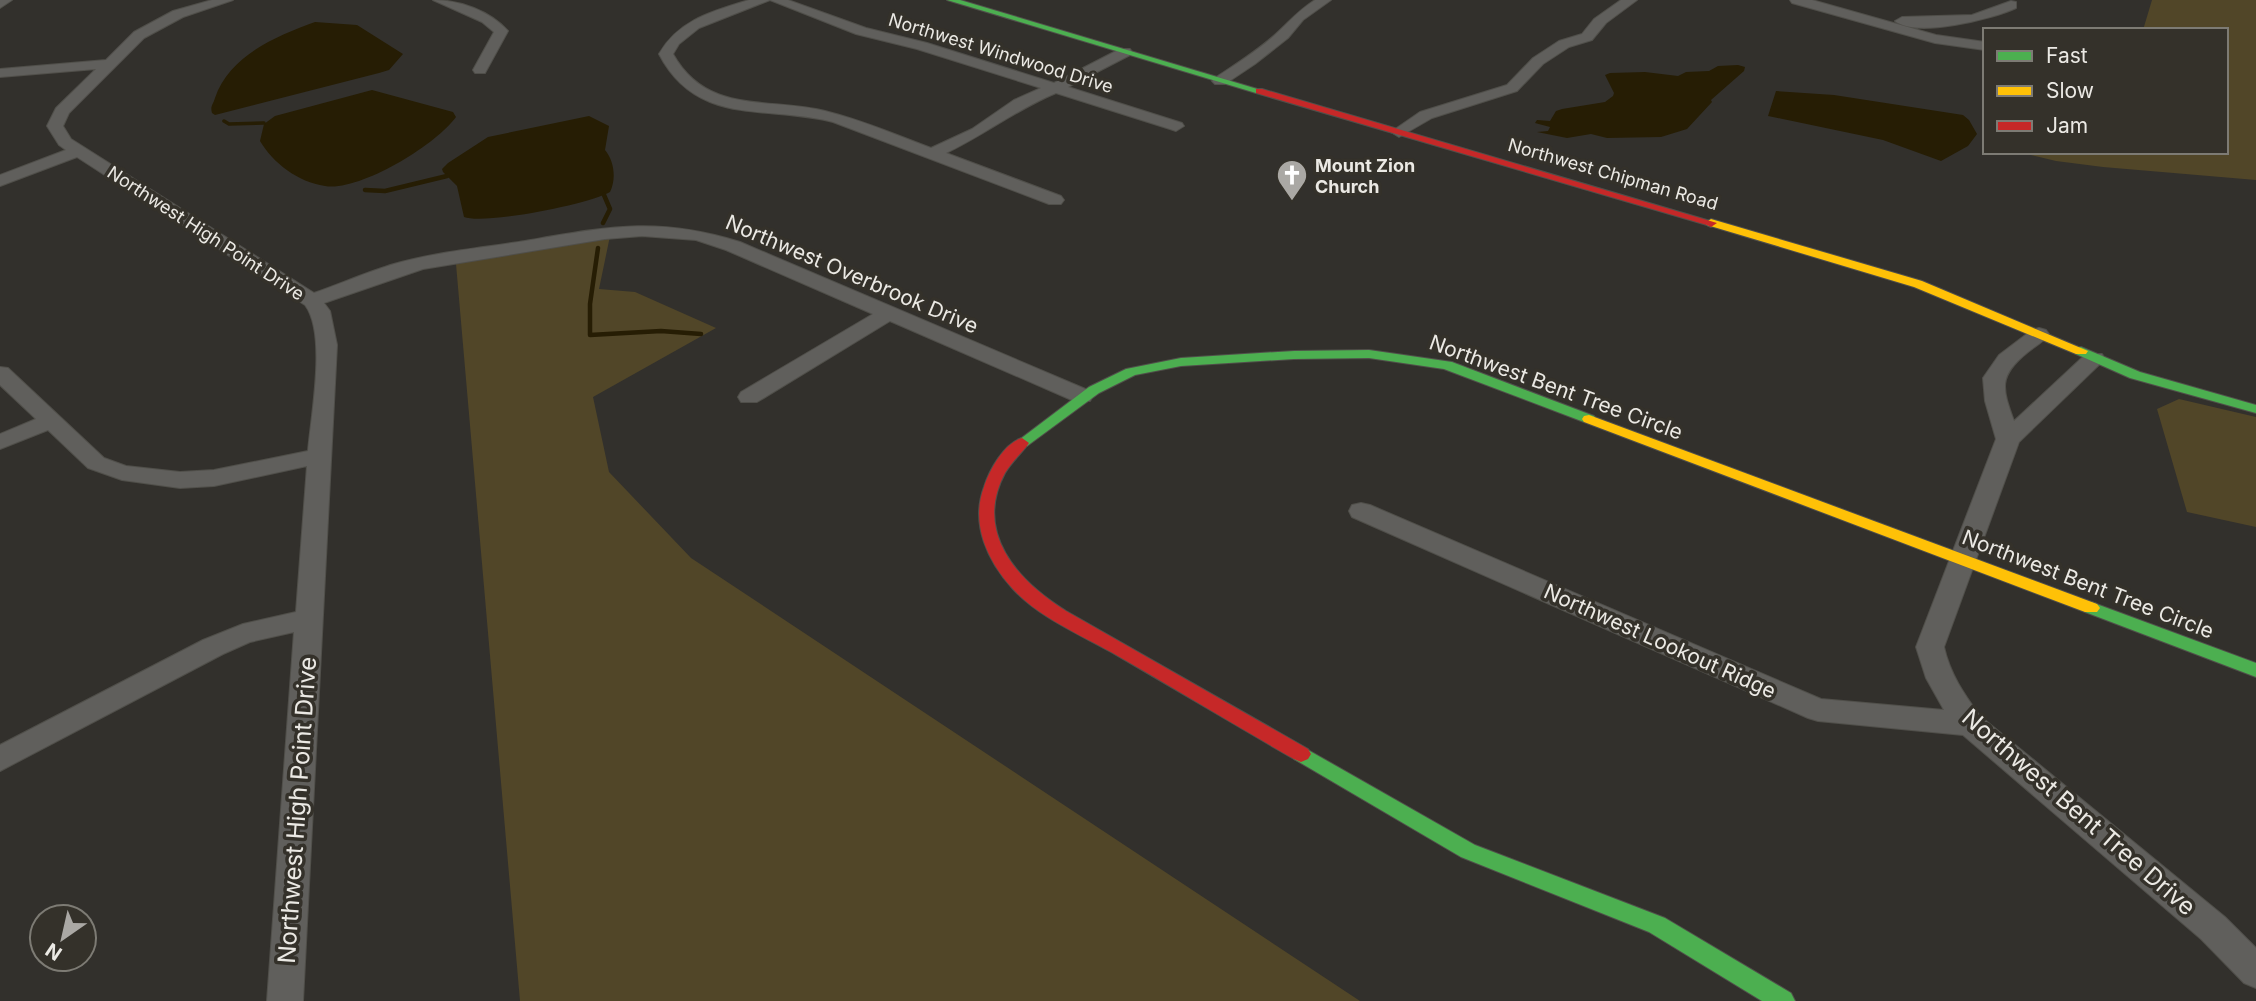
<svg xmlns="http://www.w3.org/2000/svg" width="2256" height="1001" viewBox="0 0 2256 1001" font-family="Inter,sans-serif">
<style>
.green{fill:#514628}
.water{fill:#261d04}
.lines{fill:none;stroke-linecap:round;stroke-linejoin:round}
.stream-far1{stroke:#261d04;stroke-width:3.5}
.stream{stroke:#261d04;stroke-width:4.5}
.street-casing{stroke:#504f4a;stroke-width:2}
.fast-casing{stroke:#504f4a;stroke-width:2}
.slow-casing{stroke:#504f4a;stroke-width:2}
.jam-casing{stroke:#504f4a;stroke-width:2}
.street{fill:#605f5c;fill-rule:evenodd}
.fast{fill:#4caf50;fill-rule:evenodd}
.slow{fill:#ffc107;fill-rule:evenodd}
.jam{fill:#c62828;fill-rule:evenodd}
.labels{text-anchor:middle;dominant-baseline:central;stroke-width:7;stroke-linejoin:round;paint-order:stroke}
.far-street-label{font-size:18px;fill:#ebe9e4;stroke:#34312a}
.far-poi-label{font-size:18px;font-weight:bold;fill:#ebe9e4;stroke:#34312a;text-anchor:start}
.street-label{font-size:21px;fill:#ebe9e4;stroke:#34312a}
.near-street-label{font-size:24px;fill:#ebe9e4;stroke:#34312a}
</style>
<rect width="100%" height="100%" fill="#32302c"/>
<path class="green" d="M2152,0H2256V180L2103,167L2056,161L2018,152H2226V30H2143Z
M610,236L599,289L635,292L716,328L593,397L609,472L691,558L1360,1001H520L456,264Z
M2179,399L2256,417V527L2187,512L2157,409Z"/>
<path class="water" d="M315,22L357,25L403,54L389,70L379,73L215,115L212,113C210,106 213,105 215,98C229,56 276,36 315,22Z
M1738,65L1745,67L1744,71L1711,100L1712,102L1687,129L1661,137L1607,138L1591,134L1567,138L1537,132L1548,131L1550,127L1535,123L1537,120L1550,121L1556,111L1562,109L1605,102L1613,96L1614,93L1605,75L1610,73L1645,72L1678,76L1686,72L1709,71L1718,66Z
M372,90L453,112L456,117C436,145 359,192 325,186C298,182 273,163 260,141L264,124L275,116Z
M1776,91L1834,95L1963,115L1969,120L1977,134L1968,146L1941,161L1883,140L1768,116Z
M589,116L609,126L605,150C615,162 616,180 610,192C590,204 484,225 464,217L457,186L443,172L442,169L448,163L488,137Z"/>
<g class="lines">
<path class="stream-far1" d="M224,121L229,124L264,123"/>
<path class="stream" d="M365,190L385,191L447,176
M603,223L610,209L604,195
M598,248L590,304V335L661,331L701,334"/>
<g class="street-casing">
<path id="street" d="M0,0H12L0,8Z
M212,0H233L183,17L144,38L69,113L63,126L71,139L314,293C340,284 367,272 394,264C436,252 481,248 525,241C607,227 657,216 740,242L1090,391L1093,396L1090,401H1074L890,321L757,402H741L738,397L741,392L873,314L726,250L696,240L642,236L605,239L423,269L324,303L330,311L337,345L303,1001H267L294,632L250,642L223,654L0,771V745L203,640L243,624L296,612L307,466L214,486L180,488L122,480L88,468L48,430L0,449V434L36,419L0,385V367L8,368L104,458L126,466L180,472L214,470L308,451C311,415 327,334 305,305L77,157L0,186V175L66,150L59,145L47,126L56,108L96,69L0,77V69L106,60L134,32L173,11Z
M433,0C460,0 490,11 508,31L485,73H475L473,70L494,32L482,22Z
M749,0H788L866,28L927,43L1054,83L1120,49H1130L1132,52L1130,55L1068,87L1182,123L1184,126L1176,131L1170,129L1056,93C1017,109 984,135 946,153L1061,196L1064,200L1061,204H1049L833,122C766,105 697,127 659,54C679,19 714,11 749,0ZM770,0L856,34L917,49L1041,88L1014,100L972,129L931,148C896,135 862,120 825,111C768,97 707,115 673,54L679,44L699,28Z
M1315,0H1331L1303,20L1288,38L1255,64L1225,84H1215L1212,81L1215,78C1236,64 1259,50 1278,32C1292,19 1298,11 1315,0Z
M1621,0H1637L1606,23L1592,40L1569,47L1543,64L1517,91L1432,118L1399,137L1391,132L1420,112L1507,85L1533,58L1559,41L1582,34L1594,19Z
M1790,0H1812L1936,35L1985,42V50L1935,43L1792,3Z
M2011,1L2016,2V8C1993,19 1916,38 1895,21L1902,17L1972,15Z
M2039,328L2046,330L2049,334C2044,342 2035,346 2028,352C1998,376 2002,388 2014,421L2086,354H2102L2105,359L2019,442L1944,647C1950,674 1964,694 1980,716L2225,917L2256,948V988L2244,983L2201,939L1963,735L1818,721L1808,718L1352,517L1349,511L1352,505L1361,503L1370,505L1821,699L1944,710L1926,678L1916,647L1996,439L1985,401L1983,378L1999,355L2032,330Z"/>
</g>
<g class="fast-casing">
<path id="fast" d="M947,0H960L1264,91L1256,93Z
M2081,347L2140,372L2256,405V413L2130,378L2076,354L2074,351L2076,348Z
M1369,350L1452,362L1594,416L1596,419L1594,422H1584L1444,369L1369,358L1294,359L1181,366L1135,375L1099,393L1027,446H1017L1015,443L1089,387L1126,369L1181,358L1294,351Z
M2091,602L2256,663V677L2085,612L2082,608L2085,604Z
M1301,746L1475,845L1665,918L1791,993L1795,1001H1762L1649,932L1461,857L1294,759L1291,754L1294,749Z"/>
</g>
<g class="slow-casing">
<path id="slow" d="M1711,219L1922,281L2088,351L2086,354H2076L1914,287L1707,225L1705,223Z
M1589,415L2097,604L2100,608L2097,612H2085L1584,422L1582,419L1584,416Z"/>
</g>
<g class="jam-casing">
<path id="jam" d="M1256,89H1262L1717,223L1711,227L1707,225L1256,93Z
M1022,438L1029,443C1022,453 1012,461 1005,473C973,533 1018,581 1066,611L1308,749L1311,754L1308,759L1301,762L1294,759C1233,724 1172,687 1111,652C1077,633 1039,617 1013,589C988,562 970,524 984,487C989,471 1004,443 1022,438Z"/>
</g>
<use href="#street" class="street"/>
<use href="#fast" class="fast"/>
<use href="#slow" class="slow"/>
<use href="#jam" class="jam"/>
</g>
<defs>
<g id="church-pin" transform="scale(1.575)"><path d="M0 17L-7.5 6A9.5 9.5 0 1 1 7.5 6Z" fill="#aaa8a4" stroke="#34312a"/><path d="M-1.2-6h2.4v3.5h3.3v2.4h-3.3V6h-2.4V-.1h-3.3v-2.4h3.3Z" fill="#fff"/></g>
</defs>
<g fill-rule="evenodd">
<use href="#church-pin" x="1292" y="175"/>
</g>
<g class="labels">
<g class="far-street-label">
<text transform="translate(1001 53) rotate(17)">Northwest Windwood Drive</text>
<text transform="translate(1613 174) rotate(16)">Northwest Chipman Road</text>
<text transform="translate(206 233) rotate(33)">Northwest High Point Drive</text>
</g>
<g class="far-poi-label">
<text x="1315" y="165">Mount Zion<tspan x="1315" dy="21">Church</tspan></text>
</g>
<g class="street-label">
<text transform="translate(852 274) rotate(23)">Northwest Overbrook Drive</text>
<text transform="translate(1556 387) rotate(20)">Northwest Bent Tree Circle</text>
<text transform="translate(2088 584) rotate(21)">Northwest Bent Tree Circle</text>
<text transform="translate(1660 641) rotate(24)">Northwest Lookout Ridge</text>
</g>
<g class="near-street-label">
<text transform="translate(297 810) rotate(-86)">Northwest High Point Drive</text>
<text transform="translate(2079 812) rotate(41)">Northwest Bent Tree Drive</text>
</g>
</g>
<rect x="1983" y="28" width="245" height="126" fill="#34312a" stroke="#7d7b74" stroke-width="2"/>
<rect x="1997" y="51" width="35" height="10" fill="#4caf50" stroke="#7d7b74" stroke-width="2"/>
<text x="2046" y="63" font-size="21" fill="#ebe9e4">Fast</text>
<rect x="1997" y="86" width="35" height="10" fill="#ffc107" stroke="#7d7b74" stroke-width="2"/>
<text x="2046" y="98" font-size="21" fill="#ebe9e4">Slow</text>
<rect x="1997" y="121" width="35" height="10" fill="#c62828" stroke="#7d7b74" stroke-width="2"/>
<text x="2046" y="133" font-size="21" fill="#ebe9e4">Jam</text>
<g transform="translate(63 938) rotate(214)"><circle r="33" fill="#34312a" stroke="#7d7b74" stroke-width="2"/>
<path d="M0-5L12 26L0 18L-12 26Z" fill="#aaa8a4"/>
<text y="-10" font-size="19" font-weight="bold" text-anchor="middle" fill="#ebe9e4">N</text>
</g>
</svg>
